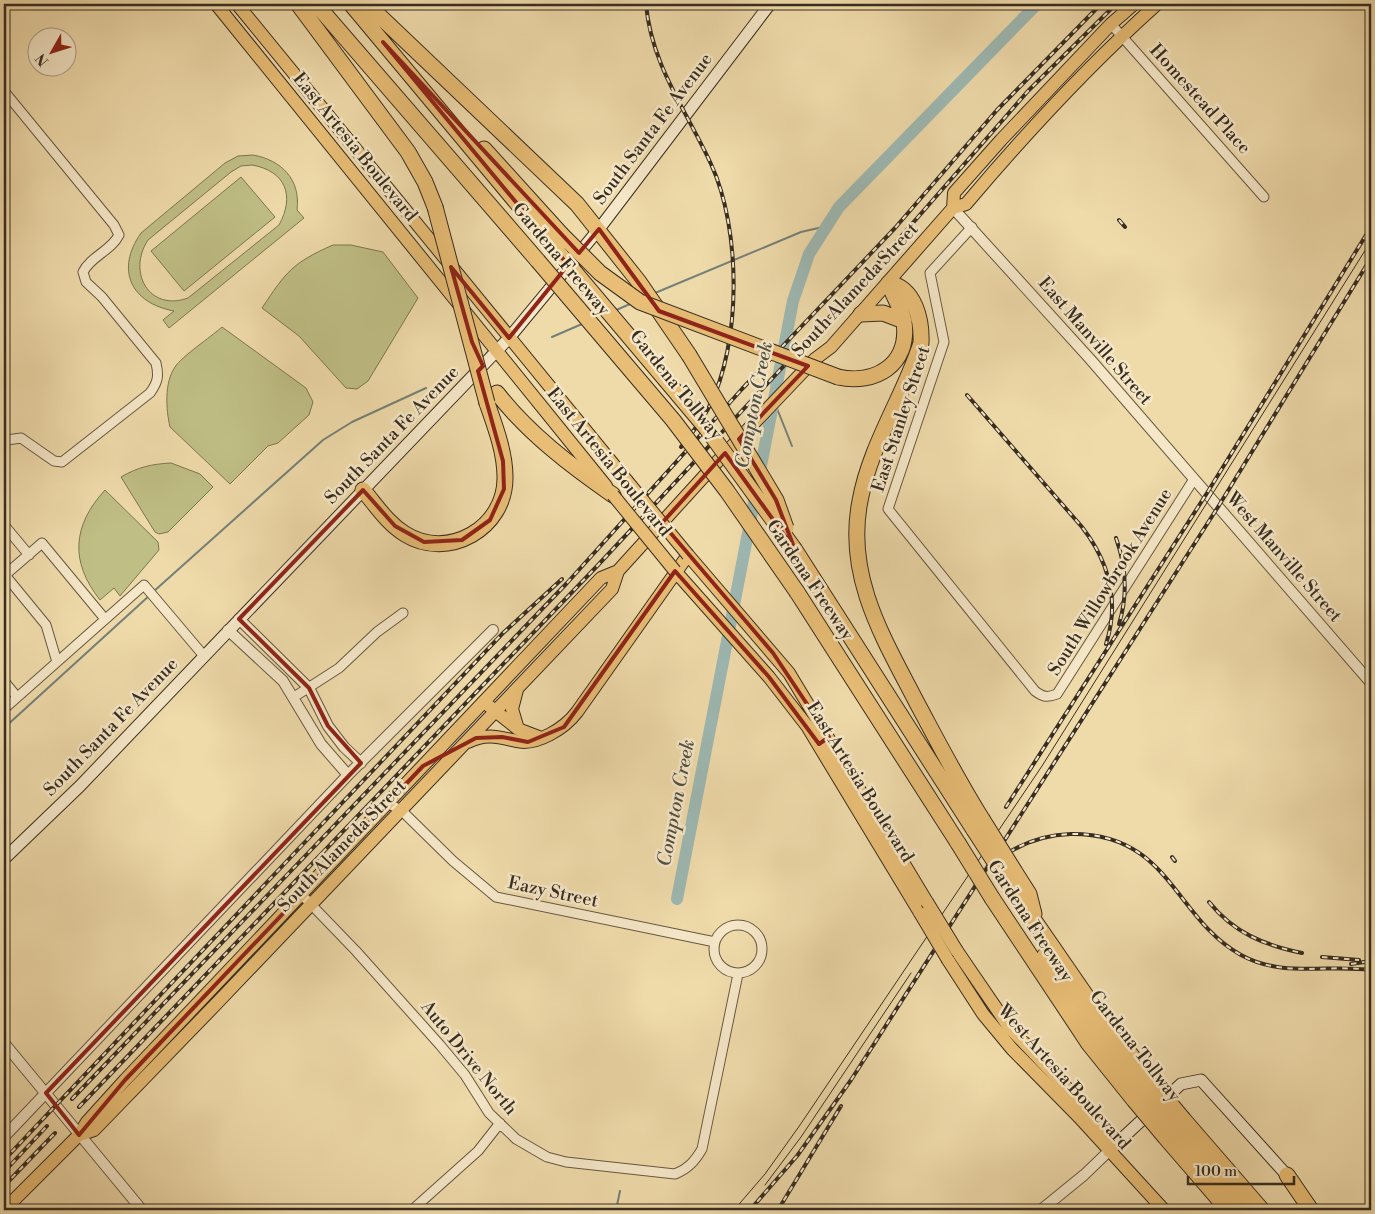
<svg xmlns="http://www.w3.org/2000/svg" width="1375" height="1214" viewBox="0 0 1375 1214" font-family="'Libre Bodoni',serif">
<style>
.green{fill:#bfbe85;stroke:#7b7652;fill-rule:evenodd}
.lines{fill:none;stroke-linecap:round;stroke-linejoin:round}
.stream{stroke:#748078;stroke-width:2}
.river{stroke:#9db8b2;stroke-width:12}
.minor-casing{stroke:#655842;stroke-width:11}
.tertiary-casing{stroke:#655842;stroke-width:12}
.secondary-casing{stroke:#372d20;stroke-width:13}
.primary-casing{stroke:#372d20;stroke-width:14}
.motorway-casing{stroke:#372d20;stroke-width:17}
.minor{stroke:#f5e7c8;stroke-width:9}
.tertiary{stroke:#f5e7c8;stroke-width:10}
.secondary{stroke:#f5e7c8;stroke-width:11}
.primary{stroke:#e8bd75;stroke-width:12}
.motorway{stroke:#e8bd75;stroke-width:15}
.tram{stroke:#372d20;stroke-width:1}
.rail-casing{stroke:#372d20;stroke-width:4}
.rail{stroke:#f5e7c8;stroke-width:2;stroke-dasharray:5.5;stroke-linecap:butt}
.primary-bridge-casing{stroke:#372d20;stroke-width:14;stroke-linecap:butt}
.motorway-bridge-casing{stroke:#372d20;stroke-width:17;stroke-linecap:butt}
.primary-bridge{stroke:#e8bd75;stroke-width:12}
.motorway-bridge{stroke:#e8bd75;stroke-width:15}
.marked{fill:none;stroke:#8f2418;stroke-width:4;stroke-linejoin:round}
.labels{text-anchor:middle;dominant-baseline:central;stroke-width:5;stroke-linejoin:round;paint-order:stroke}
.street-label{font-size:18px;fill:#372d20;stroke:#f5e7c8}
.water-label{font-size:19px;font-style:italic;fill:#505044;stroke:#f5e7c8}
</style>
<rect width="100%" height="100%" fill="#efdaaa"/>
<filter id="stains"><feTurbulence type="fractalNoise" baseFrequency=".004" numOctaves="4"/><feColorMatrix values="0 0 0 0 .2 0 0 0 0 .09 0 0 0 0 .02 0 0 0 .5 -.17"/></filter>
<radialGradient id="worn" r=".72"><stop offset=".6" stop-color="#630" stop-opacity="0"/><stop offset="1" stop-color="#630" stop-opacity=".3"/></radialGradient>
<path class="green" d="M253,155C281,160 301,179 297,210L304,218L169,328L163,320L174,311C131,303 115,270 141,233L225,163L238,156ZM252,165C286,171 295,196 279,225L188,298C149,312 127,272 148,240L231,172L241,166Z
M241,177L275,217L184,291L151,251Z
M333,245H351L383,252L418,298L368,381L357,389L346,388L299,336L262,308C286,272 292,263 333,245Z
M222,327L306,388L313,402L309,415L278,443L268,446L230,484L170,427C166,410 164,383 175,367C182,356 211,337 222,327Z
M171,463L200,474L213,487L168,532L159,534L155,532L121,477C138,467 152,464 171,463Z
M105,490L158,542L159,550L120,596L114,588L100,600C70,562 72,526 105,490Z"/>
<g class="lines">
<path class="stream" d="M655,293L801,232L827,226
M614,311L630,304
M552,337L582,324
M776,406L792,446
M153,592L323,440L352,422L426,388
M4,728L150,595
M616,1210L620,1191"/>
<path class="river" d="M677,899L793,301L809,254L839,207L1037,4"/>
<g class="minor-casing">
<path id="minor" d="M4,5L6,4
M1111,24L1264,197
M4,91L114,225L119,235C111,251 91,256 83,272L86,282L102,297L156,363C159,376 158,382 150,393L62,462L54,461L21,438L7,440
M972,227L930,273L944,342L888,509L1035,691C1043,697 1047,698 1057,694L1194,479
M4,525L29,555
M57,662L46,625L5,575L42,543L105,619
M4,681L17,697
M294,697L339,668L377,632L403,613
M4,709L144,585L204,656
M387,803L401,810L453,861L496,897L715,942
M301,894L356,951L440,1045L465,1075L489,1113L516,1139L547,1157L566,1162L675,1174C688,1169 695,1161 702,1149L738,974
M714 949a24 24 0 1 1 48 0a24 24 0 1 1-48 0Z
M412,1210L478,1151L500,1123"/>
</g>
<g class="tertiary-casing">
<path id="tertiary" d="M953,208L1090,359L1371,683
M239,619L309,688L328,726L344,747L361,763
M228,630L283,681L321,744L348,775
M4,1043L142,1210
M4,1137L348,775L493,630
M1041,1210L1084,1175L1109,1151"/>
</g>
<g class="secondary-casing">
<path id="secondary" d="M4,859L80,786L509,338L599,229L770,4
M1117,1143L1181,1084L1201,1080L1292,1181"/>
</g>
<g class="primary-casing">
<path id="primary" d="M216,4L606,486
M237,4L627,481
M953,208L954,193L1001,140L1111,24L1134,4
M675,571L769,677L807,726L920,913
M517,690L512,709L518,729
M489,706L518,729L539,737
M468,742C486,733 498,737 516,741C537,746 565,728 577,712L688,555L789,673L927,902
M957,951L1009,1027L1086,1108L1117,1143L1109,1151
M948,960L983,1014L1012,1049L1079,1117L1164,1210
M79,1135L94,1130L218,1002L612,589L618,571
M4,1210L79,1135L87,1122L125,1080L601,578L618,571L717,462L815,359L831,347L953,208L966,204C1026,133 1088,66 1157,4"/>
</g>
<g class="motorway-casing">
<path id="motorway" d="M298,4L408,152L425,182L435,207
M316,4L538,261
M351,4L552,245
M367,4L577,204L639,282L689,355
M484,149L561,234
M861,314L883,313L904,321
M838,377C875,385 910,365 904,322C902,308 893,297 889,283C915,288 922,320 921,343C904,396 870,445 860,501C845,577 884,639 917,703C938,742 958,781 982,819
M497,393C528,433 571,466 613,495
M363,490C376,505 387,523 405,534C448,561 506,528 505,477C505,452 495,426 487,403
M795,550L974,830
M797,592L958,843
M1015,872L1029,894L1034,914
M1007,881L1098,1013L1153,1083
M992,898L1089,1044L1134,1100
M1045,955L1092,1024L1144,1091
M1184,1120L1262,1210
M1175,1128L1248,1210
M1165,1137L1228,1210
M1287,1175L1311,1210"/>
</g>
<use href="#minor" class="minor"/>
<use href="#tertiary" class="tertiary"/>
<use href="#secondary" class="secondary"/>
<use href="#primary" class="primary"/>
<use href="#motorway" class="motorway"/>
<path class="tram" d="M765,1185L801,1137L911,973
M734,1210L765,1174L800,1125L1042,766L1371,241"/>
<g class="rail-casing">
<path id="rail" d="M646,4C651,64 686,110 711,164C741,229 742,342 709,407C702,421 691,434 681,447
M1119,220L1125,227
M967,395L1082,527C1109,562 1120,601 1106,644
M1116,538C1126,566 1128,595 1119,624
M1006,807L1207,493L1371,227
M1172,857L1175,861
M992,865C1015,845 1041,835 1071,834C1170,833 1174,918 1241,955C1283,978 1327,964 1371,970
M1209,902C1234,933 1264,945 1302,953
M1322,957L1359,960
M1351,964L1371,961
M72,1099L567,583L742,389L895,228L997,110L1101,4
M79,1107L599,564L850,295L1028,91L1116,4
M4,1160L502,634L562,579
M4,1172L47,1126
M4,1186L55,1133
M750,1210L797,1156L851,1080L1218,507L1371,258
M778,1210L841,1106"/>
</g>
<use href="#rail" class="rail"/>
<g class="primary-bridge-casing">
<path id="primary-bridge" d="M627,481L688,555
M613,495L675,571
M927,902L957,951
M920,913L948,960"/>
</g>
<g class="motorway-bridge-casing">
<path id="motorway-bridge" d="M435,207L487,403
M561,234L600,273L640,302L838,377
M552,245L707,429L795,550
M538,261L673,420L727,491L797,592
M689,355L776,500L786,528
M982,819L1015,872
M974,830L1007,881
M958,843L992,898
M1153,1083L1184,1120
M1144,1091L1175,1128
M1134,1100L1165,1137"/>
</g>
<use href="#primary-bridge" class="primary-bridge"/>
<use href="#motorway-bridge" class="motorway-bridge"/>
</g>
<path class="marked" d="M383,42L579,253L599,229L659,311L808,366L739,439L776,500L795,550L725,453L662,523L773,653L829,737L819,744L769,677L675,571L564,727L528,742L502,737L476,738L423,766L125,1080L79,1135L46,1093L361,763L328,726L309,688L239,619L363,490L395,526L424,542L462,540L490,520L504,489L503,461L478,371L483,366L472,342L451,267L509,338L568,265Z"/>
<g class="labels">
<g class="street-label">
<text transform="translate(1200 99) rotate(48)">Homestead Place</text>
<text transform="translate(653 129) rotate(-53)">South Santa Fe Avenue</text>
<text transform="translate(355 147) rotate(51)">East Artesia Boulevard</text>
<text transform="translate(561 259) rotate(50)">Gardena Freeway</text>
<text transform="translate(855 290) rotate(-47)">South Alameda Street</text>
<text transform="translate(1095 341) rotate(49)">East Manville Street</text>
<text transform="translate(676 385) rotate(51)">Gardena Tollway</text>
<text transform="translate(901 419) rotate(-72)">East Stanley Street</text>
<text transform="translate(392 435) rotate(-46)">South Santa Fe Avenue</text>
<text transform="translate(609 462) rotate(51)">East Artesia Boulevard</text>
<text transform="translate(1284 557) rotate(49)">West Manville Street</text>
<text transform="translate(810 580) rotate(56)">Gardena Freeway</text>
<text transform="translate(1110 582) rotate(-58)">South Willowbrook Avenue</text>
<text transform="translate(111 727) rotate(-46)">South Santa Fe Avenue</text>
<text transform="translate(860 782) rotate(58)">East Artesia Boulevard</text>
<text transform="translate(342 846) rotate(-46)">South Alameda Street</text>
<text transform="translate(553 892) rotate(12)">Eazy Street</text>
<text transform="translate(1030 921) rotate(57)">Gardena Freeway</text>
<text transform="translate(1135 1046) rotate(52)">Gardena Tollway</text>
<text transform="translate(469 1058) rotate(51)">Auto Drive North</text>
<text transform="translate(1064 1077) rotate(48)">West Artesia Boulevard</text>
</g>
<g class="water-label">
<text transform="translate(754 405) rotate(-79)">Compton Creek</text>
<text transform="translate(676 803) rotate(-79)">Compton Creek</text>
</g>
</g>
<rect width="1375" height="1214" fill="none" stroke="#efdaaa" stroke-width="20"/>
<rect x="5" y="5" width="1365" height="1204" fill="none" stroke="#372d20" stroke-width="2.5"/>
<rect x="10" y="10" width="1355" height="1194" fill="none" stroke="#372d20"/>
<g transform="translate(52 52) rotate(231)"><circle r="24" fill="#f5e7c8" stroke="#a99d85"/>
<path d="M0-4L9 19L0 12L-9 19Z" fill="#8f2418"/>
<text y="-8" font-size="14" font-weight="bold" text-anchor="middle" fill="#372d20">N</text>
</g>
<path d="M1188 1176v8h106v-8" fill="none" stroke="#372d20" stroke-width="2.5"/>
<text x="1195" y="1176" font-size="15" fill="#372d20" stroke="#f5e7c8" stroke-width="4" paint-order="stroke">100 m</text>
<rect width="100%" height="100%" filter="url(#stains)"/>
<rect width="100%" height="100%" fill="url(#worn)"/>
</svg>
